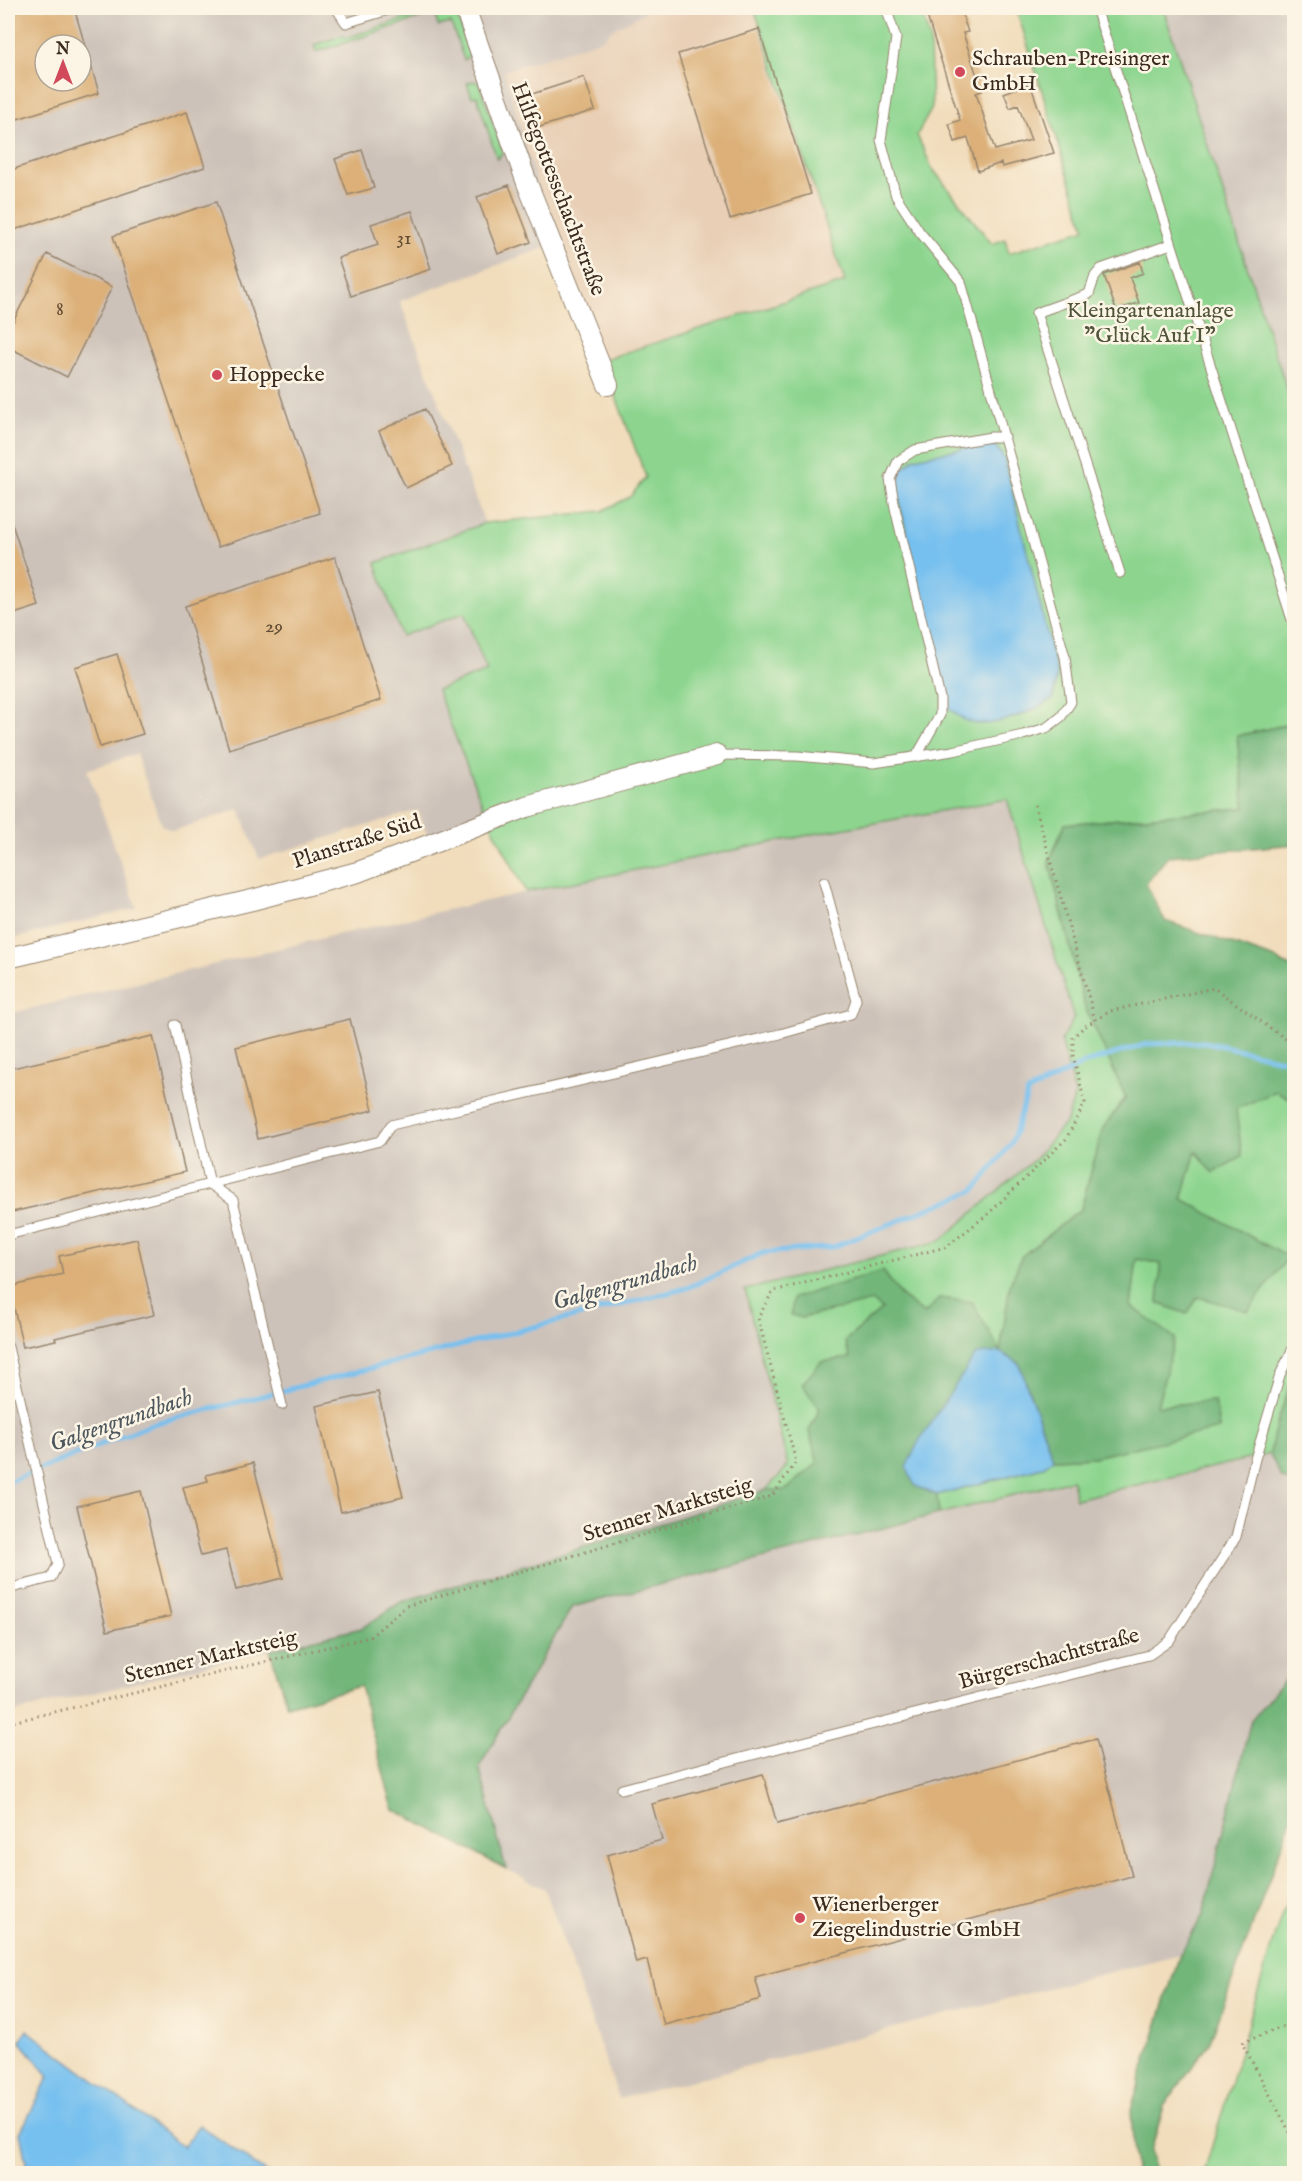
<svg xmlns="http://www.w3.org/2000/svg" width="1302" height="2181" viewBox="0 0 1302 2181" font-family="'IM FELL English',serif">
<style>
.built{fill:#e8cfb5}
.industrial{fill:#cdc2b9;fill-rule:evenodd}
.green{fill:#8dd58f;stroke:#648056;stroke-width:1.5}
.forest{fill:#72b67a;stroke:#56704c;stroke-width:1.5}
.water{fill:#76c0ef;stroke:#587586;stroke-width:1.5}
.lines{fill:none;stroke-linecap:round;stroke-linejoin:round}
.stream{stroke:#76c0ef;stroke-width:5}
.building{fill:#dcb078}
.lane-casing{stroke:#96846d;stroke-width:11}
.street-casing{stroke:#96846d;stroke-width:22}
.path{stroke:#96846d;stroke-width:3;stroke-dasharray:1.5 4.5;stroke-linecap:butt}
.lane{stroke:#fff;stroke-width:9}
.street{stroke:#fff;stroke-width:20}
.poi-dot{fill:#d1495b;stroke:#fcf5e5;stroke-width:2}
.labels{text-anchor:middle;dominant-baseline:central;stroke-width:5;stroke-linejoin:round;paint-order:stroke}
.number-label{font-size:20px;fill:#634c34}
.poi-label{font-size:22px;fill:#3b2a1e;stroke:#fcf5e5;text-anchor:start}
.street-label{font-size:22px;fill:#3b2a1e;stroke:#fcf5e5}
.park-label{font-size:22px;fill:#50553a;stroke:#fcf5e5}
.water-label{font-size:24px;font-style:italic;fill:#4d575d;stroke:#fcf5e5}
</style>
<rect width="100%" height="100%" fill="#fcf5e5"/>
<filter id="ink" filterUnits="userSpaceOnUse"><feTurbulence type="fractalNoise" baseFrequency=".0167" numOctaves="2"/><feDisplacementMap in="SourceGraphic" scale="12" xChannelSelector="R" yChannelSelector="G"/><feConvolveMatrix kernelMatrix="1 2 1 2 8 2 1 2 1" color-interpolation-filters="sRGB"/></filter>
<filter id="wash" filterUnits="userSpaceOnUse"><feTurbulence type="fractalNoise" baseFrequency=".008" numOctaves="4" result="noise"/><feDisplacementMap in="SourceGraphic" scale="24" xChannelSelector="R" yChannelSelector="G"/><feGaussianBlur stdDeviation="1.35" result="paint"/><feColorMatrix in="noise" values="0 0 0 0 0 0 0 0 0 0 0 0 0 0 0 0 0 1.4 0 .05"/><feComposite in="paint" operator="in"/></filter>
<g filter="url(#wash)">
<rect width="100%" height="100%" fill="#f1ddbc"/>
<path class="built" d="M661,8H754L845,282L602,360L555,244L504,71L603,39L611,30L646,12Z"/>
<path class="industrial" d="M8,8H645L646,12L611,30L603,39L504,71L555,244L400,301L485,523L376,563L402,635L464,613L488,671L437,690L488,819L427,835L418,810L259,859L239,809L173,831L162,826L136,754L87,770L137,908L8,940ZM45,45H81V81H45Z
M1163,8H1294V411Z
M1007,799L1074,1018L1061,1040L1075,1094L1067,1121L1035,1159L940,1241L746,1290L788,1466L766,1490L631,1533L401,1602L362,1628L8,1714V1014L336,935L526,892L819,833Z
M1270,1454L1281,1477L1294,1485V1669L1251,1720L1203,1915L1180,1954L619,2099L545,1889L506,1869L479,1767L572,1607L1072,1480L1077,1499Z"/>
<path class="green" d="M442,8L455,9L470,55L464,60L451,23L438,26L434,11Z
M754,8H920L930,39L932,108L917,135L932,168L992,244L1005,239L1009,253L1085,229L1016,8H1163L1294,411V723L1237,736L1245,808L1065,824L1049,862L1085,1007L1126,1097L1103,1128L1081,1209L1022,1256L1010,1285L1000,1352L924,1314L902,1297L883,1271L802,1318L872,1300L882,1309L845,1341L850,1358L821,1362L820,1409L809,1431L818,1463L786,1490H766L788,1466L745,1290L940,1241L1035,1159L1067,1121L1075,1094L1061,1040L1074,1018L1007,799L819,833L526,892L488,819L437,690L487,671L464,613L401,636L376,563L485,523L602,511L630,497L646,477L602,360L845,282Z
M428,11L430,15L316,52L314,45L343,35L346,38Z
M473,81L479,83L503,152L497,159L477,96L472,97L467,83Z
M1276,1091L1294,1101V1373L1274,1433L1270,1454L1076,1499L1072,1480L939,1514L937,1495L1042,1467L1053,1459L1093,1457L1219,1428L1215,1401L1157,1406L1174,1338L1131,1306L1137,1258L1161,1264L1220,1221L1182,1199L1196,1151L1235,1109Z
M1294,1880V2173H1204L1274,1937Z"/>
<path class="forest" d="M1294,723V844L1168,856L1146,884L1165,921L1273,958L1294,969V1101L1276,1091L1236,1109L1242,1156L1213,1173L1196,1151L1182,1199L1288,1257L1248,1311L1198,1297L1187,1314L1158,1303L1161,1264L1137,1259L1131,1306L1175,1338L1157,1406L1215,1401L1219,1429L1093,1457L1053,1459L1019,1363L915,1486L937,1495L939,1514L572,1607L479,1767L506,1869L393,1809L360,1686L287,1706L270,1650L362,1628L401,1602L631,1533L766,1490H786L818,1463L809,1431L820,1409L802,1384L821,1362L850,1358L845,1341L882,1309L872,1301L802,1318L791,1315L793,1298L883,1271L902,1297L924,1314L940,1298L972,1302L1000,1351L1010,1285L1022,1256L1081,1209L1103,1128L1126,1098L1085,1007L1049,861L1065,824L1245,808L1237,736Z
M1294,1373V1485L1281,1477L1270,1454L1274,1433Z
M1294,1669V1811L1210,2042L1164,2106L1151,2150L1154,2173H1135L1131,2109L1180,1954L1203,1915L1251,1720Z"/>
<path class="water" d="M980,445H995L1004,458L1057,674L1053,699C1034,711 989,731 967,721C960,718 953,711 947,707L898,496L899,472L915,458Z
M1000,1352L1019,1363L1053,1459L1042,1467L937,1495L915,1486L906,1467L919,1441L976,1354Z
M27,2030L183,2147L199,2125L267,2173H28L20,2133L49,2076L20,2041Z"/>
<g class="lines">
<path class="stream" d="M8,1482L152,1424L687,1288L763,1253L833,1247L975,1190L1012,1142L1028,1092L1085,1063L1147,1044L1205,1042L1294,1062"/>
</g>
<g id="blocks">
<path class="building" d="M8,8H74L85,45H45V81H81V46L85,45L99,93L8,122Z
M943,8H960L968,32L963,33L982,91L976,93L995,150L1031,140L1018,105L1010,108L1004,93L1030,83L1054,153L1002,167L1001,163L978,171L968,138L955,142L949,124L960,120L926,13Z
M759,29L811,194L730,219L678,54Z
M584,77L595,110L530,130L520,98Z
M187,112L205,167L8,232V171Z
M362,150L374,188L348,195L335,159Z
M509,185L531,242L498,254L477,197Z
M216,202L320,513L218,547L113,236Z
M412,211L431,269L351,296L338,258L378,245L371,224Z
M47,254L112,287L67,377L8,347V332Z
M1140,262L1143,273L1130,278L1139,303L1116,310L1104,275Z
M425,409L452,466L406,488L379,431Z
M8,518H10L39,606L8,616Z
M335,557L381,700L229,749L185,606Z
M117,654L143,734L100,747L75,667Z
M350,1019L373,1110L258,1139L236,1047Z
M153,1036L185,1172L8,1213V1069Z
M137,1239L154,1315L55,1338L56,1340L23,1347L9,1287L63,1274L59,1256Z
M378,1392L403,1497L341,1512L316,1406Z
M253,1463L283,1578L236,1590L226,1550L201,1556L183,1487L208,1481L206,1475Z
M141,1491L171,1616L107,1631L77,1506Z
M1096,1739L1132,1876L755,1977L761,1999L664,2025L647,1960L636,1963L607,1855L662,1840L652,1804L763,1774L777,1824Z"/>
</g>
</g>
<g filter="url(#ink)">
<use href="#blocks" fill-opacity="0" stroke="#96846d" stroke-width="1.5"/>
<g class="lines">
<g class="lane-casing">
<path id="lane" d="M336,8L346,23L395,8
M1096,8L1294,626
M1120,573L1036,313L1089,294L1095,276L1101,269L1171,244
M717,755L797,756L874,763L953,751L1023,735L1046,728L1061,717L1071,702L1065,657L961,282L919,231L896,196L881,140L896,38L886,8
M916,757L940,715V698L895,508L890,479L898,461L915,450L991,437H1005
M175,1025L210,1184L233,1200L282,1405
M8,1235L380,1141L391,1125L780,1034L851,1014L856,1000L824,882
M8,1347L58,1564L51,1578L8,1589
M622,1789L779,1748L1149,1655L1169,1641L1236,1537L1255,1459L1280,1375L1294,1346"/>
</g>
<g class="street-casing">
<path id="street" d="M465,8L527,183L608,385
M8,958L252,900L358,872L527,807L717,755"/>
</g>
<path class="path" d="M1035,805L1095,1020
M8,1723L370,1637L406,1606L772,1496L796,1462L758,1318L773,1291L946,1247L988,1214L1066,1139L1085,1103L1073,1055V1037L1084,1027L1110,1011L1214,988L1294,1045
M1294,2022L1242,2043L1294,2140"/>
<use href="#lane" class="lane"/>
<use href="#street" class="street"/>
</g>
</g>
<g class="poi-dot">
<circle cx="960" cy="72" r="6"/>
<circle cx="217" cy="375" r="6"/>
<circle cx="800" cy="1918" r="6"/>
</g>
<g class="labels">
<g class="number-label">
<text x="404" y="238">31</text>
<text x="60" y="309">8</text>
<text x="274" y="626">29</text>
</g>
<g class="poi-label">
<text x="972" y="59">Schrauben-Preisinger<tspan x="972" dy="25">GmbH</tspan></text>
<text x="229" y="375">Hoppecke</text>
<text x="812" y="1905">Wienerberger<tspan x="812" dy="25">Ziegelindustrie GmbH</tspan></text>
</g>
<g class="street-label">
<text transform="translate(558 189) rotate(69)">Hilfegottesschachtstraße</text>
<text transform="translate(357 842) rotate(-18)">Planstraße Süd</text>
<text transform="translate(668 1510) rotate(-17)">Stenner Marktsteig</text>
<text transform="translate(211 1657) rotate(-13)">Stenner Marktsteig</text>
<text transform="translate(1049 1659) rotate(-15)">Bürgerschachtstraße</text>
</g>
<g class="park-label">
<text x="1150" y="311">Kleingartenanlage<tspan x="1150" dy="25">"Glück Auf I"</tspan></text>
</g>
<g class="water-label">
<text transform="translate(625 1283) rotate(-16)">Galgengrundbach</text>
<text transform="translate(121 1421) rotate(-19)">Galgengrundbach</text>
</g>
</g>
<rect width="1302" height="2181" fill="none" stroke="#fcf5e5" stroke-width="30"/>
<g transform="translate(63 63)"><circle r="28" fill="#fcf5e5" stroke="#afa495" stroke-width="1.5"/>
<path d="M0-4.5L10 22L0 15L-10 22Z" fill="#d1495b"/>
<text y="-9" font-size="16" font-weight="bold" text-anchor="middle" fill="#3b2a1e">N</text>
</g>
</svg>
